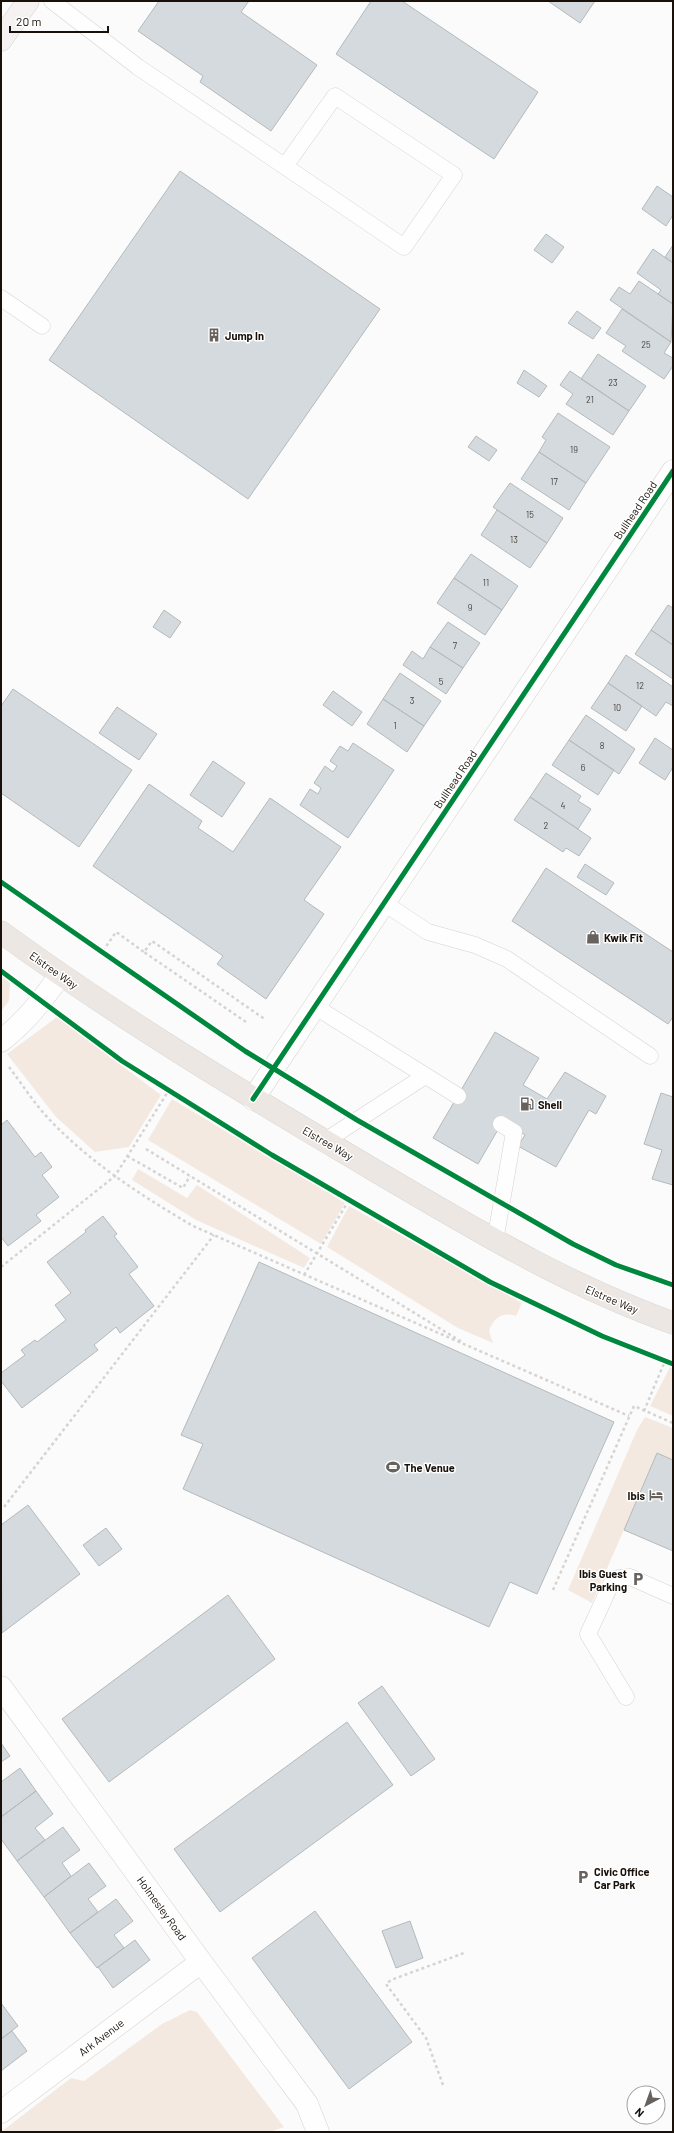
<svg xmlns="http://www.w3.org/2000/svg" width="674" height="2133" viewBox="0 0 674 2133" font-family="Barlow,sans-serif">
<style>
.green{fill:#f4e9e0}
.building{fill:#d4dadd;stroke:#b4babc}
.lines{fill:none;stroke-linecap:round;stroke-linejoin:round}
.lane-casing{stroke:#d7d2ce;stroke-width:17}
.street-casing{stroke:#d7d2ce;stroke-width:23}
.secondary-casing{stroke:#d7d2ce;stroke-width:23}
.primary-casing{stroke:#d8d7d6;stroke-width:23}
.path{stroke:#d5d4d3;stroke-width:2.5;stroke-dasharray:3 3;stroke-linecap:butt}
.lane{stroke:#fefefe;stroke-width:16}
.street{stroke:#fefefe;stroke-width:22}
.secondary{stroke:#f5f2f1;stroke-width:22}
.primary{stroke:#ece7e3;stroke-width:22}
.cycleway-casing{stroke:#fff;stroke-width:8}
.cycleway{stroke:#00873e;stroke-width:5}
.labels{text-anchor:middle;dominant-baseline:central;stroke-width:3;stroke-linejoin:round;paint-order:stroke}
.number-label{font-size:9px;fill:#47423e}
.poi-label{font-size:11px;font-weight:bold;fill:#181009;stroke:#fff;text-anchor:start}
.street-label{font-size:11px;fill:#181009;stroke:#fff}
</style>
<rect width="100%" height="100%" fill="#fbfbfb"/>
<path class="green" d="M1,976L10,983L9,1001L1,1011Z
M57,1017L161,1095L129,1147L95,1152L56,1117L7,1054Z
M172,1099L345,1203L321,1244L148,1140Z
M138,1169L187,1198L197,1185L310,1258L304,1268L196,1220L132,1180Z
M349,1206L522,1303L516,1316C503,1311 493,1318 489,1331L493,1343L458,1328L327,1247Z
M670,1367L673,1368V1416L650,1406Z
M645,1417L673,1428V1460L657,1454L592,1603L568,1590L637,1430Z
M190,2010L197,2012L284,2127L270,2132H1L71,2078L84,2081L162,2024Z"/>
<path class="building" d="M159,1H249L241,12L317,65L271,131L200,82L203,76L138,31Z
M371,1H402L538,92L494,159L336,54Z
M548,1H595L580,23Z
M180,171L380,309L248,499L49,360Z
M657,186L673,197V215L666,226L642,209Z
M546,234L564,247L552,263L534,250Z
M673,245V263L665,257Z
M653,249L673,263V304L658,294L661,290L637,273Z
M639,281L673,304L671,342L610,300L619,287L630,294Z
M622,309L671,342L664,353L673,358V366L664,379L622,351L626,346L606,333Z
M577,311L601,328L593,339L568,323Z
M598,354L646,386L629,411L581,379Z
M524,370L547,386L539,397L517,383Z
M570,371L629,411L613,435L566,404L573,394L560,385Z
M558,413L610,447L586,483L539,452L546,440L542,437Z
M476,436L497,450L489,461L468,447Z
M539,452L586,483L569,510L521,479Z
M510,483L563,518L547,543L493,507Z
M497,510L547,543L530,568L481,535Z
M471,554L518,586L502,610L454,578Z
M454,578L502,610L485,635L437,603Z
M668,605L673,608V645L651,630Z
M164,610L181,622L170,638L153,627Z
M448,622L480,643L463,668L430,647Z
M651,630L673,645V679L635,654Z
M430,647L463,668L446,694L403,665L412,651L423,659Z
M626,655L673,687V706L666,702L656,716L608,683Z
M400,673L441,701L424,726L383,699Z
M608,683L642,706L626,731L591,708Z
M13,689L132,770L79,847L1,793V706Z
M333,691L362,712L352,726L323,705Z
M383,699L424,726L407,752L367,724Z
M117,707L157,734L139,760L99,733Z
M586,715L635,749L619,774L569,740Z
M655,738L673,750V767L665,780L639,763Z
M569,740L614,770L598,795L552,765Z
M353,743L394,770L348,838L300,805L310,789L318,794L321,788L314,783L325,766L333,772L337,766L330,761L340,746L348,751Z
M213,761L245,783L222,817L190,795Z
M546,773L581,796L578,801L591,809L578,829L530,797Z
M149,784L202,821L198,828L233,852L270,798L341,847L304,900L324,914L266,999L217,964L223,956L93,866Z
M530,797L591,838L579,856L566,848L563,852L514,820Z
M585,864L614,883L606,895L577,877Z
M546,868L673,952V1017L668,1024L512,921Z
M495,1032L539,1058L523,1085L547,1099L565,1072L606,1096L596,1114L589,1110L556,1167L518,1146L525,1135L503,1121L478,1164L433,1138Z
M661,1093L673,1097V1185L652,1179L662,1150L644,1144Z
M7,1120L35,1157L41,1152L52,1167L42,1175L59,1197L36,1215L41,1221L8,1246L1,1237V1125Z
M103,1216L117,1234L114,1236L138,1267L129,1274L154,1306L120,1333L116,1327L94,1345L98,1350L22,1408L1,1381V1373L25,1355L21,1350L35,1340L37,1342L66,1320L55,1305L71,1293L47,1262L86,1232L85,1230Z
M259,1262L614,1422L537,1594L510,1582L489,1627L183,1489L203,1444L181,1435Z
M657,1453L673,1460V1551L624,1530Z
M28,1505L80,1574L2,1633L1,1525Z
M106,1528L122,1549L99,1566L83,1545Z
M228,1595L275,1659L109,1782L62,1719Z
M382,1686L435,1759L411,1776L358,1703Z
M347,1722L393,1785L220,1912L174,1849Z
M1,1743L10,1756L1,1762Z
M20,1768L36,1791L1,1817V1782Z
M36,1791L53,1814L35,1828L45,1840L17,1861L1,1839V1817Z
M63,1827L80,1850L62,1863L71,1876L44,1897L17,1861Z
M89,1863L106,1886L88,1899L98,1912L70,1933L44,1897Z
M116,1899L133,1921L114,1935L124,1948L97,1968L70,1933Z
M315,1911L412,2042L349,2089L252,1958Z
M410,1921L423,1958L396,1968L382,1931Z
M135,1940L150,1960L113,1988L98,1967Z
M1,2003L18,2026L1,2039Z
M12,2031L27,2051L1,2071V2039Z"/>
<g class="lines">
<g class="lane-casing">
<path id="lane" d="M52,1L138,67L404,247L454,175L335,96L285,166
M1,298L42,326
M384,903L428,932L475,945L507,959L650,1056
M314,1006L458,1096
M325,1141L425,1076
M495,1241L514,1132L501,1124
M626,1697L588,1634L611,1584L618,1578L630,1577L673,1596"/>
</g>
<g class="street-casing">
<path id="street" d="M1,1041C26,1021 42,1001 60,975
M253,1099L673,471
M1,1687L201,1962L307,2104L318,2132
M1,2112L201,1962"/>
</g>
<g class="secondary-casing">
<path id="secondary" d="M1,40L28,1"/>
</g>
<g class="primary-casing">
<path id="primary" d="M1,932C120,1019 247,1095 374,1170C473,1228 564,1284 673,1323"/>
</g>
<path class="path" d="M103,951L116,932L144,952
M246,1022L144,952L152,941L266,1020
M9,1067C22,1084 34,1103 48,1118C89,1162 142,1196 193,1226L629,1416
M146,1149L462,1342
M127,1156L183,1188L190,1176
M1,1267L115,1176L169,1090
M304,1275L349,1200
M644,1411L665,1361
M4,1507L214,1235
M553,1590L634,1406L673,1423
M443,2085L426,2038L386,1984L391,1980L464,1953"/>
<use href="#lane" class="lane"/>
<use href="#street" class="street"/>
<use href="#secondary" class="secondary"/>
<use href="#primary" class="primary"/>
<g class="cycleway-casing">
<path id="cycleway" d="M1,882L245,1051L357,1120L573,1244L616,1265L673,1285
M1,971L122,1061L272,1155L490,1282L602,1336L673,1364
M253,1099L673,471"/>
</g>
<use href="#cycleway" class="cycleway"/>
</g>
<defs>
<g id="building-bare" transform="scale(1.08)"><path d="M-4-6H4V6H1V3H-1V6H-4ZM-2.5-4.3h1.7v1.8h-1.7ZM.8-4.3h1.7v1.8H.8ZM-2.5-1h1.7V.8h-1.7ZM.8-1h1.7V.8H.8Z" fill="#67625e" stroke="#fff" stroke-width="2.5" paint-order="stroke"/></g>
<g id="shop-bare" transform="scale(1.08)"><path d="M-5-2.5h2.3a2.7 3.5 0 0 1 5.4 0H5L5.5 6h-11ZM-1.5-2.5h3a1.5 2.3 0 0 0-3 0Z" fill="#67625e" stroke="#fff" stroke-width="2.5" paint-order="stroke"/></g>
<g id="fuel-bare" transform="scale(1.08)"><path d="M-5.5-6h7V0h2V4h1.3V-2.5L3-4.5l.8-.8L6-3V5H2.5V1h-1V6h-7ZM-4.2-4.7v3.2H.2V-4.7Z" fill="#67625e" stroke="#fff" stroke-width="2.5" paint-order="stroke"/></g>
<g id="stadium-bare" transform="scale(1.08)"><path d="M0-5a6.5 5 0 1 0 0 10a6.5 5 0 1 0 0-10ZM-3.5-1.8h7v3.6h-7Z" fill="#67625e" stroke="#fff" stroke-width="2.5" paint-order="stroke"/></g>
<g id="hotel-bare" transform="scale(1.08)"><path d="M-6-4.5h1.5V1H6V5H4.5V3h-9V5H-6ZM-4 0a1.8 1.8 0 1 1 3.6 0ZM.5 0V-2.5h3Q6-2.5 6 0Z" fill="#67625e" stroke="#fff" stroke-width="2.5" paint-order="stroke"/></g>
<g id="parking-bare" transform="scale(1.08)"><path d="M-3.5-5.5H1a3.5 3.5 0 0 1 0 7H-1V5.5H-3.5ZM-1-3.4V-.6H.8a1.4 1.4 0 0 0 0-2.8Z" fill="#67625e" stroke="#fff" stroke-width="2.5" paint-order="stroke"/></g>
</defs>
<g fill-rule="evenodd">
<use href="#building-bare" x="214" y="335"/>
<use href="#shop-bare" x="593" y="937"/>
<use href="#fuel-bare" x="527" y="1104"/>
<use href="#stadium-bare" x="393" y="1467"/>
<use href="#hotel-bare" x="656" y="1495"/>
<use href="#parking-bare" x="638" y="1579"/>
<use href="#parking-bare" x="583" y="1877"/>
</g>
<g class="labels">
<g class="number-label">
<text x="646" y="344">25</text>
<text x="613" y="382">23</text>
<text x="590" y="399">21</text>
<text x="574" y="449">19</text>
<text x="554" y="481">17</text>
<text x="530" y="514">15</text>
<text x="514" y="539">13</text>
<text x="486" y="582">11</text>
<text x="470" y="607">9</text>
<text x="455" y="645">7</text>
<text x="441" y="681">5</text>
<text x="640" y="685">12</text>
<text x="412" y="700">3</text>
<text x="617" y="707">10</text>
<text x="395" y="725">1</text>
<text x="602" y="745">8</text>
<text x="583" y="767">6</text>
<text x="563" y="805">4</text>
<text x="546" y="825">2</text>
</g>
<g class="poi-label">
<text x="225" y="335">Jump In</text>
<text x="604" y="937">Kwik Fit</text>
<text x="538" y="1104">Shell</text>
<text x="404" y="1467">The Venue</text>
<text x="645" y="1495" text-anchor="end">Ibis</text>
<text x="627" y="1573" text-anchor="end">Ibis Guest<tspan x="627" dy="13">Parking</tspan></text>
<text x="594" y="1871">Civic Office<tspan x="594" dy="13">Car Park</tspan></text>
</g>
<g class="street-label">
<text transform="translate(635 510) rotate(-56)">Bullhead Road</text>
<text transform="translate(455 779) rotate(-56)">Bullhead Road</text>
<text transform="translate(54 970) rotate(35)">Elstree Way</text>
<text transform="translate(328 1143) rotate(30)">Elstree Way</text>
<text transform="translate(612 1299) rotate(23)">Elstree Way</text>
<text transform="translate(162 1908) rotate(54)">Holmesley Road</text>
<text transform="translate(101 2037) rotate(-37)">Ark Avenue</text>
</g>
</g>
<rect width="674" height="2133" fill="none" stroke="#181009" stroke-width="4"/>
<g transform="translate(646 2105) rotate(221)"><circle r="19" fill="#ffffff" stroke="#a39f9d"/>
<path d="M0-3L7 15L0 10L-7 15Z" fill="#67625e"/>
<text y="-6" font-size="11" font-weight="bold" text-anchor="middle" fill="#181009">N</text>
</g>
<path d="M10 26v6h98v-6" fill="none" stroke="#181009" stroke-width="2"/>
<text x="16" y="26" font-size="12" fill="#181009" stroke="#ffffff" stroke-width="3" paint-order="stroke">20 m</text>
</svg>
